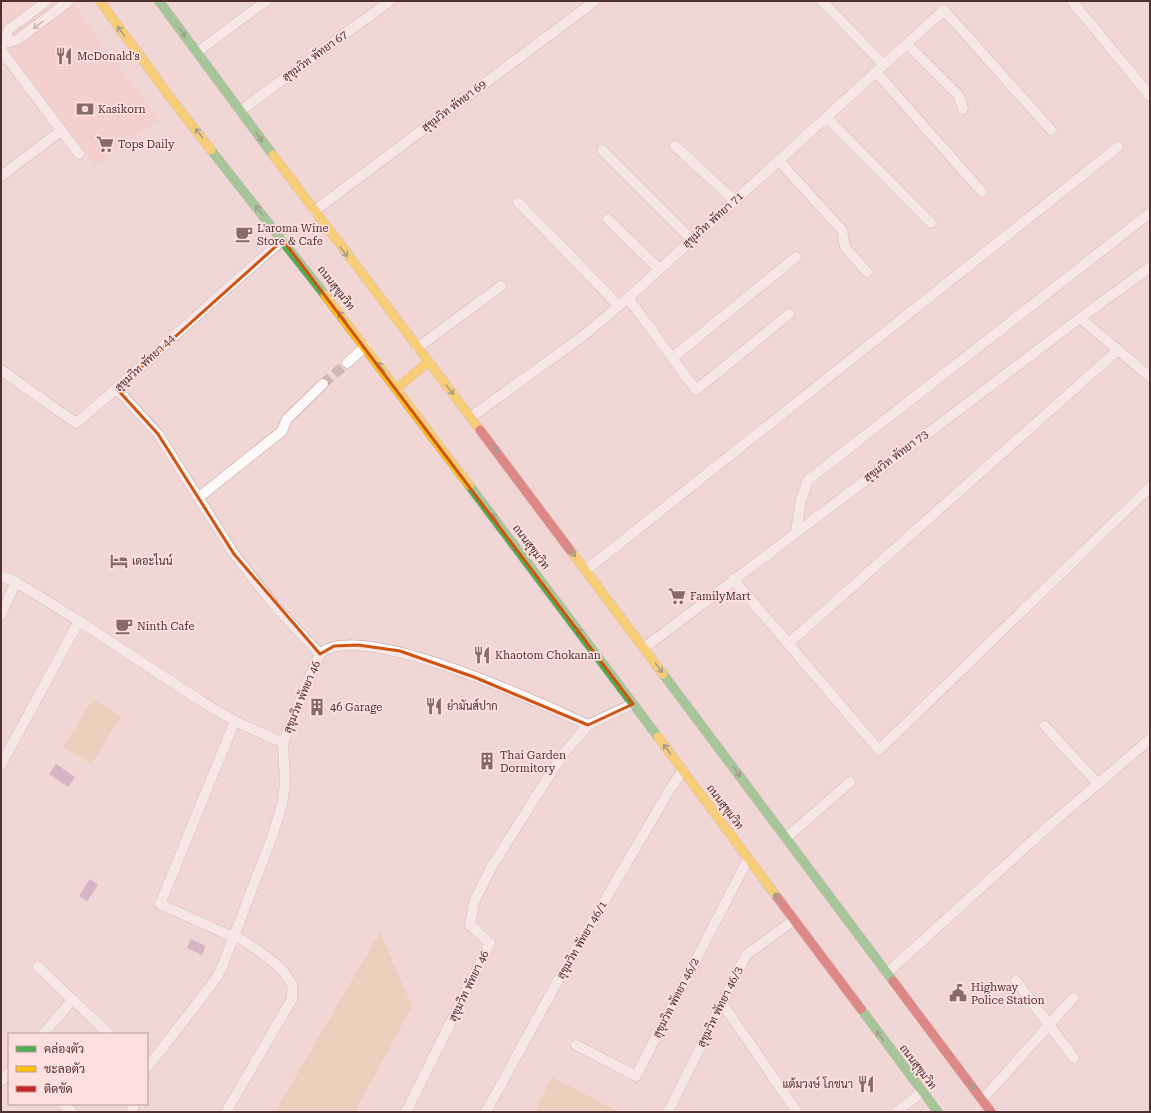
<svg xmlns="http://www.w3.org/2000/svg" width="1151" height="1113" viewBox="0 0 1151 1113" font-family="'Roboto Serif',Sarabun,serif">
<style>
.built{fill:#f6c8c5}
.green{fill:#e7c79f}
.water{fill:#b589b2}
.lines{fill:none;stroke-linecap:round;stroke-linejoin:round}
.street-tunnel{stroke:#d0b6b5;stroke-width:10;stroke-dasharray:10 5;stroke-linecap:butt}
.street-casing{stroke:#b49c9b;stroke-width:11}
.fast-casing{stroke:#b49c9b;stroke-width:10}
.slow-casing{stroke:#b49c9b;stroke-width:10}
.jam-casing{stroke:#b49c9b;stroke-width:10}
.street{stroke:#fdf9f9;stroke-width:10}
.fast{stroke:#4caf50;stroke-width:9}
.slow{stroke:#ffc107;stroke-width:9}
.jam{stroke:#c62828;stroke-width:9}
.oneway{stroke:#a69594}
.oneway2{stroke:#4d573a}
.marked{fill:none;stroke:#d15311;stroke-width:3;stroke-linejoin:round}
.labels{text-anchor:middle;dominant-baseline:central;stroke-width:3.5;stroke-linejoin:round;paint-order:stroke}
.poi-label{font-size:11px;fill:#4e3130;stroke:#fddfdd;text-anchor:start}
.street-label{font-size:11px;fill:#4e3130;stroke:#fddfdd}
</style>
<rect width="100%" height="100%" fill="#f0d7d6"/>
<path class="built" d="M1,1H71L159,120L95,165L1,40Z"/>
<path class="green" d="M93,699L121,716L92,764L63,747Z
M380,932L412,1006L355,1112H275Z
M552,1077L617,1111V1112H535Z"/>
<path class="water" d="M56,764L75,777L68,787L49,774Z
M90,879L98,885L87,901L79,896Z
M191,939L206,946L202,955L187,948Z"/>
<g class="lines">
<path class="street-tunnel" d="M323,384L347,363"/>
<g class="street-casing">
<path id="street" d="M822,1L884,65
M1072,1L1150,96
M4,42L9,29L47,1
M1,44L17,40L69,1
M907,44L959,96L963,109
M1,50L79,154
M197,52L266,1
M876,72L982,192
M240,111L390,1
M826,117L931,223
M675,146L734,200
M602,150L691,239
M778,160L842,230L845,247L867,272
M1,176L62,130
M518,202L619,306
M314,211L595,1
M608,219L659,269
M628,298L696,390L789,314
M1080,318L1150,377
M417,348L501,286
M672,358L796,257
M347,363L366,346
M1,370L76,423C147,364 212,299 283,240
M117,389L158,434L234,554L274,605L320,654
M471,417L583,336L628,298L944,10L1051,130
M198,498L282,431L287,419L323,384
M796,532L801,500L808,480L1150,213
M586,570L1118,147
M1,576L16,582L79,621L204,703L235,721L283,743C289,730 315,659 321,653C361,619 543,704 588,725
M733,579L879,750L1150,487
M1,615L16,582
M789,643L1118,350
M644,648L1080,318L1150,267
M1045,726L1098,784
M1,765L79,621
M786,838L850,782
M233,937L160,904L235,721
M38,967L109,1034
M887,973L1051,824L1150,739
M1016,981L1074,1058
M722,1003L797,1112
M43,1034L73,999
M576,1045L636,1076L748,859
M147,1068L209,988L218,975L224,962L272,837L282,805L285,783L283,743
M1,1081L9,1073
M982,1100L1073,998
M63,1104L72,1112
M131,1112L135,1104
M226,1112L292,999C292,995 293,990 292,986C288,968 249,944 234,935
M406,1112L490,943L470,925L474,902L492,866L563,754L588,725L633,704
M486,1112L556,984L670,789L683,771
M668,1112L746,955L794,920
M896,1112L922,1092"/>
</g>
<g class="fast-casing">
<path id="fast" d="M159,1L273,155
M211,150L325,295
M469,485L658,737
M663,674L893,981
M861,1009L938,1112"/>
</g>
<g class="slow-casing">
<path id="slow" d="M100,1L169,96L211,150
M273,155L480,430
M325,295L469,485
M397,388L428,362
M570,550L663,674
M658,737L777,897"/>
</g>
<g class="jam-casing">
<path id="jam" d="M480,430L570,550
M777,897L861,1009
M893,981L991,1112"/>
</g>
<use href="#street" class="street"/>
<use href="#fast" class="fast"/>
<use href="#slow" class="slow"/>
<use href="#jam" class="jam"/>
</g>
<defs><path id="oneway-shaft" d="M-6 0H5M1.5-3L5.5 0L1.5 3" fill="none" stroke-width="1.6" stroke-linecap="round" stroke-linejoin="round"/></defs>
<use class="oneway" href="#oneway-shaft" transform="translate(38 25) rotate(143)"/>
<g class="oneway2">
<use href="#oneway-shaft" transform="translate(121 31) rotate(-126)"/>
<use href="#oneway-shaft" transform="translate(182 32) rotate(54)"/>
<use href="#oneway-shaft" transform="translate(199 133) rotate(-128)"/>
<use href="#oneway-shaft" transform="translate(259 137) rotate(54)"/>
<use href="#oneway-shaft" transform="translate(259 210) rotate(-128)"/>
<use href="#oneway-shaft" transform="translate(344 252) rotate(53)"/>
<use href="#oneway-shaft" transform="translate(342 316) rotate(-128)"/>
<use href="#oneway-shaft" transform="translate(381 367) rotate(-127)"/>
<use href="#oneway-shaft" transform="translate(450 390) rotate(52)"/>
<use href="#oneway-shaft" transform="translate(495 448) rotate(53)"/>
<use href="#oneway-shaft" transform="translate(495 518) rotate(-127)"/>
<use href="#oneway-shaft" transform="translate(572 552) rotate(53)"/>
<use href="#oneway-shaft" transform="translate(581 633) rotate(-127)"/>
<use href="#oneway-shaft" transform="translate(659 668) rotate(53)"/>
<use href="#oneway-shaft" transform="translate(667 749) rotate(-127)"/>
<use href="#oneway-shaft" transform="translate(737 772) rotate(53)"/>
<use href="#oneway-shaft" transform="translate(778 898) rotate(-127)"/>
<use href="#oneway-shaft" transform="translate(880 1036) rotate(-127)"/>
<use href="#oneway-shaft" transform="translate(971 1085) rotate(54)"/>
</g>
<path d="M0 0H1151V1113H0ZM283,240L633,704L588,725L474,677L400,651L358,645L334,646L320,654L234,554L158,434L117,389Z" fill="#f0d7d6" fill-opacity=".55" fill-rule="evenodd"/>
<path class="marked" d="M283,240L633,704L588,725L474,677L400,651L358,645L334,646L320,654L234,554L158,434L117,389Z"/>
<defs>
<g id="restaurant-bare" transform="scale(1.38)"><path d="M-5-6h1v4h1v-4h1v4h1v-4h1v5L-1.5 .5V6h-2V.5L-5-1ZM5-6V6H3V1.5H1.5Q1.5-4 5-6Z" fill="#876b6a" stroke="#fddfdd" stroke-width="2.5" paint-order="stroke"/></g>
<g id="bank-bare" transform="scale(1.38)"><path d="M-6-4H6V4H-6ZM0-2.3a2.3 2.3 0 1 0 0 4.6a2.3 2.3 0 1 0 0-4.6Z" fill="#876b6a" stroke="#fddfdd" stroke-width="2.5" paint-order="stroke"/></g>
<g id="supermarket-bare" transform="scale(1.38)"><path d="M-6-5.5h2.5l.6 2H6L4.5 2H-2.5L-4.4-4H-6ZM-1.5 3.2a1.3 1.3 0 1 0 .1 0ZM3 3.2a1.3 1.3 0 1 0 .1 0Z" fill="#876b6a" stroke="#fddfdd" stroke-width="2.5" paint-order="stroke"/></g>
<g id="cafe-bare" transform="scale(1.38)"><path d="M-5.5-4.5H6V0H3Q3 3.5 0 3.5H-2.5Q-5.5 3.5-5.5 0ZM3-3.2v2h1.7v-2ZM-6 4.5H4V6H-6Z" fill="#876b6a" stroke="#fddfdd" stroke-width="2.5" paint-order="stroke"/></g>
<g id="hotel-bare" transform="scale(1.38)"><path d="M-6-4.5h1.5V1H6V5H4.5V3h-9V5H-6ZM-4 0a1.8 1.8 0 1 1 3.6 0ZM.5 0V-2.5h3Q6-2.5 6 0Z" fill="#876b6a" stroke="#fddfdd" stroke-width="2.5" paint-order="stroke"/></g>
<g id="building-bare" transform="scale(1.38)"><path d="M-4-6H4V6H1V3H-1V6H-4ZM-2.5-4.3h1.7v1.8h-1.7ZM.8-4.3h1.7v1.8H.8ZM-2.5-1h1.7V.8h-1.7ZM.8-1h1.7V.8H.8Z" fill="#876b6a" stroke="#fddfdd" stroke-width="2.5" paint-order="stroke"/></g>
<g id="civic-bare" transform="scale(1.38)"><path d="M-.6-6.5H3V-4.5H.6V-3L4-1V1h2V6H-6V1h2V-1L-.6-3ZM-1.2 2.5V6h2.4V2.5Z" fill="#876b6a" stroke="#fddfdd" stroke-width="2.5" paint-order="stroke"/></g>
</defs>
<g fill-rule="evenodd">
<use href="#restaurant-bare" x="64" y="56"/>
<use href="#bank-bare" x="85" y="109"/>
<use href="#supermarket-bare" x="105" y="144"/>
<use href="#cafe-bare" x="244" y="234"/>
<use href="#hotel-bare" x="119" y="561"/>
<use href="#supermarket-bare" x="677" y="596"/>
<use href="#cafe-bare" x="124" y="626"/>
<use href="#restaurant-bare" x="482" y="655"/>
<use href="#restaurant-bare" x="434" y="706"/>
<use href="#building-bare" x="317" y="707"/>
<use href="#building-bare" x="487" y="761"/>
<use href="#civic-bare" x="958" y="993"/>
<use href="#restaurant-bare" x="866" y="1084"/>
</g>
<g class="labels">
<g class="poi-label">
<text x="77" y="56">McDonald's</text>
<text x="98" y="109">Kasikorn</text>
<text x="118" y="144">Tops Daily</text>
<text x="257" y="228">L'aroma Wine<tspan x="257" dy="13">Store &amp; Cafe</tspan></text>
<text x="132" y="561">เดอะไนน์</text>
<text x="690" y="596">FamilyMart</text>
<text x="137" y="626">Ninth Cafe</text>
<text x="495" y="655">Khaotom Chokanan</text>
<text x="447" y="706">ยำมันส์ปาก</text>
<text x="330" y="707">46 Garage</text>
<text x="500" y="755">Thai Garden<tspan x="500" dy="13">Dormitory</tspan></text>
<text x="971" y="987">Highway<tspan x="971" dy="13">Police Station</tspan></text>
<text x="853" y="1084" text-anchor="end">แต้มวงษ์ โภชนา</text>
</g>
<g class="street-label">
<text transform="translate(315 56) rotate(-36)">สุขุมวิท พัทยา 67</text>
<text transform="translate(454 106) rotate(-37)">สุขุมวิท พัทยา 69</text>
<text transform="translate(713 220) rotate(-42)">สุขุมวิท พัทยา 71</text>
<text transform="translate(336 288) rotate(52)">ถนนสุขุมวิท</text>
<text transform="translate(145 363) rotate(-43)">สุขุมวิท พัทยา 44</text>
<text transform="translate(896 456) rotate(-37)">สุขุมวิท พัทยา 73</text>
<text transform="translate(531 547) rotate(53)">ถนนสุขุมวิท</text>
<text transform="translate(302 697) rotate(-67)">สุขุมวิท พัทยา 46</text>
<text transform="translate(725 807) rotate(53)">ถนนสุขุมวิท</text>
<text transform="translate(582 940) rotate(-60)">สุขุมวิท พัทยา 46/1</text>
<text transform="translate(469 986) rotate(-64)">สุขุมวิท พัทยา 46</text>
<text transform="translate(676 998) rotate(-63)">สุขุมวิท พัทยา 46/2</text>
<text transform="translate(720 1007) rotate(-64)">สุขุมวิท พัทยา 46/3</text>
<text transform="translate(918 1067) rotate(53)">ถนนสุขุมวิท</text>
</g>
</g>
<rect width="1151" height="1113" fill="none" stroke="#4e3130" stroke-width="4"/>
<rect x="8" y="1033" width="140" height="72" fill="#fddfdd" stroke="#b79998"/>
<rect x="16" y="1046" width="20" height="6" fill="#4caf50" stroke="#b79998"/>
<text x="44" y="1053" font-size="12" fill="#4e3130">คล่องตัว</text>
<rect x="16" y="1066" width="20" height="6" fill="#ffc107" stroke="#b79998"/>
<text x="44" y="1073" font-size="12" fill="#4e3130">ชะลอตัว</text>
<rect x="16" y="1086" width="20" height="6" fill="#c62828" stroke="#b79998"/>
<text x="44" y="1093" font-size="12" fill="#4e3130">ติดขัด</text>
</svg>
